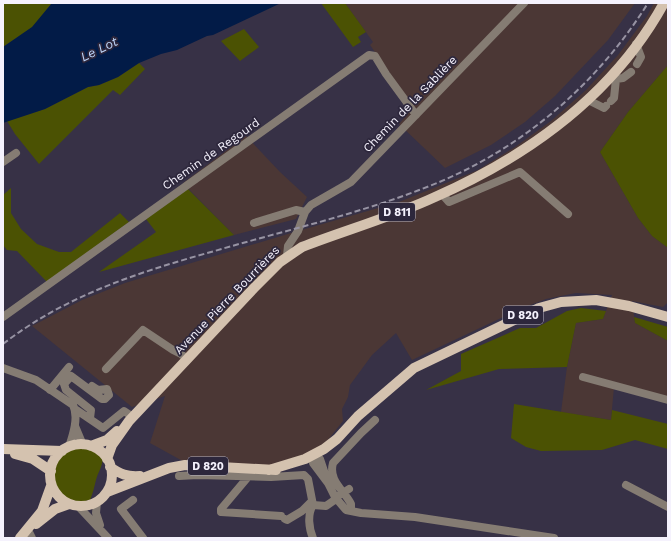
<svg xmlns="http://www.w3.org/2000/svg" width="671" height="541" viewBox="0 0 671 541" font-family="'Work Sans',sans-serif">
<style>
.industrial{fill:#4b3735}
.green{fill:#4b5203}
.water{fill:#021b47}
.lines{fill:none;stroke-linecap:round;stroke-linejoin:round}
.minor{stroke:#857c73;stroke-width:8}
.major{stroke:#d4c2af;stroke-width:10}
.rail{stroke:#9793a3;stroke-width:2;stroke-dasharray:6 3;stroke-linecap:butt}
.labels{text-anchor:middle;dominant-baseline:central;stroke-width:3.5;stroke-linejoin:round;paint-order:stroke}
.shield{fill:#2d273c;stroke:#b9b5c3;stroke-width:1}
.shield-label{font-size:11px;font-weight:bold;fill:#f5f2fd}
.street-label{font-size:12px;fill:#f5f2fd;stroke:#2d273c}
.water-label{font-size:13px;font-style:italic;fill:#bfd6fa;stroke:#2d273c}
</style>
<rect width="100%" height="100%" fill="#373146"/>
<path class="industrial" d="M345,3H635L608,40L555,96L525,122L491,145L445,168L399,124L405,117L406,110L412,105L370,45L373,42Z
M654,3H668V65L628,112L600,152L638,218L652,236L668,248V302L663,307L632,301L635,323L668,341V400L614,387L611,420L561,412L567,367L576,323L603,319L612,295L576,293L546,299L520,309L412,360L396,333L372,355L350,385L348,397L342,409L343,421L311,461L268,471L188,464L150,443L165,396L132,407L32,326L82,300L125,283L291,233L399,202L478,170L515,147L551,121L586,90L618,55L647,16Z
M246,136L280,172L307,197L296,219L234,235L183,183Z"/>
<path class="green" d="M3,3H52L33,27L3,47Z
M321,3H345L366,32L358,37L361,42L353,47Z
M244,29L259,47L240,61L221,41Z
M139,63L145,69L120,95L113,90L39,164L15,134L7,121L45,109L88,87L99,85L118,77Z
M668,65V248L652,236L638,218L600,152L628,112Z
M11,188V213L21,229L37,244L59,252H71L120,213L129,222L47,282L17,251L7,250L3,245V195Z
M188,189L234,235L99,272L156,232L146,219Z
M581,308L606,311L603,319L576,323L567,367L499,369L426,390L461,371V354L520,328H536L567,311Z
M634,317L668,327V341L635,323Z
M514,404L611,420L612,410L668,424V449L635,440L602,450L541,451L526,447L511,438Z
M81,447L96,451L103,458C102,468 98,472 96,480C94,488 93,493 90,500C49,511 38,450 81,447Z"/>
<path class="water" d="M52,3H281L213,35L207,36L177,50L161,54L139,63L118,77L99,85L88,87L45,109L3,123V47L32,27Z"/>
<g class="lines">
<path class="minor" d="M636,44L641,57L637,64
M612,75L616,79L623,78L631,72
M588,100L604,108L606,106
M611,101L614,98L616,79
M3,162L16,153
M442,194L449,202L520,172L568,214
M254,223L296,210L305,212
M287,256L288,246L298,231L305,212L311,205L351,182L524,3
M3,317L369,55L375,56L386,74L416,115
M3,368L36,380L73,405C79,417 73,435 69,447
M106,369L143,330L173,350L181,354L187,359
M583,377L668,400
M50,390L69,367
M75,409L103,428L124,411L133,417
M90,418L91,410L66,390L64,384L71,376L102,399H105L109,395L107,389L98,390L92,386
M75,426L83,445
M179,476L198,475L271,477L304,475L308,479L313,505
M248,477L221,509V512L281,516
M328,483L313,463L315,454L320,459L328,483L335,497L346,510L361,513L415,517L554,538
M626,485L668,507
M338,496L349,489
M133,500L121,509L143,538
M97,502L96,513L100,525
M313,505C307,514 309,529 313,538
M313,505L326,506L336,499
M78,506L108,538
M351,511V504C344,490 328,481 333,463L361,433L375,420
M285,519L287,520L302,511L311,502
M28,530L32,538"/>
<path class="major" d="M50 475a31 31 0 1 1 62 0a31 31 0 1 1-62 0Z
M91,446L107,440L117,431
M3,449L62,451
M15,454L33,459L51,471
M107,459L112,445L129,421L254,288L280,262L302,247C346,230 392,217 435,197C528,156 614,94 664,3
M110,467C120,474 127,477 140,476
M269,470L305,459L324,449L337,439L358,416L414,368L539,308L561,302L596,300L629,306L668,317
M107,492L169,468L185,465L276,470
M36,524L55,509L69,504
M20,538L42,511L51,486"/>
<path class="rail" d="M3,344C65,296 136,273 211,252C286,230 364,213 437,183C524,147 598,83 648,3"/>
</g>
<g class="labels">
<g class="shield">
<rect x="379" y="203" width="36" height="18" rx="3"/>
<rect x="503" y="306" width="40" height="18" rx="3"/>
<rect x="188" y="457" width="40" height="18" rx="3"/>
</g>
<g class="shield-label">
<text x="397" y="212">D 811</text>
<text x="523" y="315">D 820</text>
<text x="208" y="466">D 820</text>
</g>
<g class="street-label">
<text transform="translate(410 104) rotate(-46)">Chemin de la Sablière</text>
<text transform="translate(211 154) rotate(-35)">Chemin de Regourd</text>
<text transform="translate(227 300) rotate(-46)">Avenue Pierre Bourrières</text>
</g>
<g class="water-label">
<text transform="translate(99 49) rotate(-26)">Le Lot</text>
</g>
</g>
<rect width="671" height="541" fill="none" stroke="#f5f2fd" stroke-width="8"/>
</svg>
